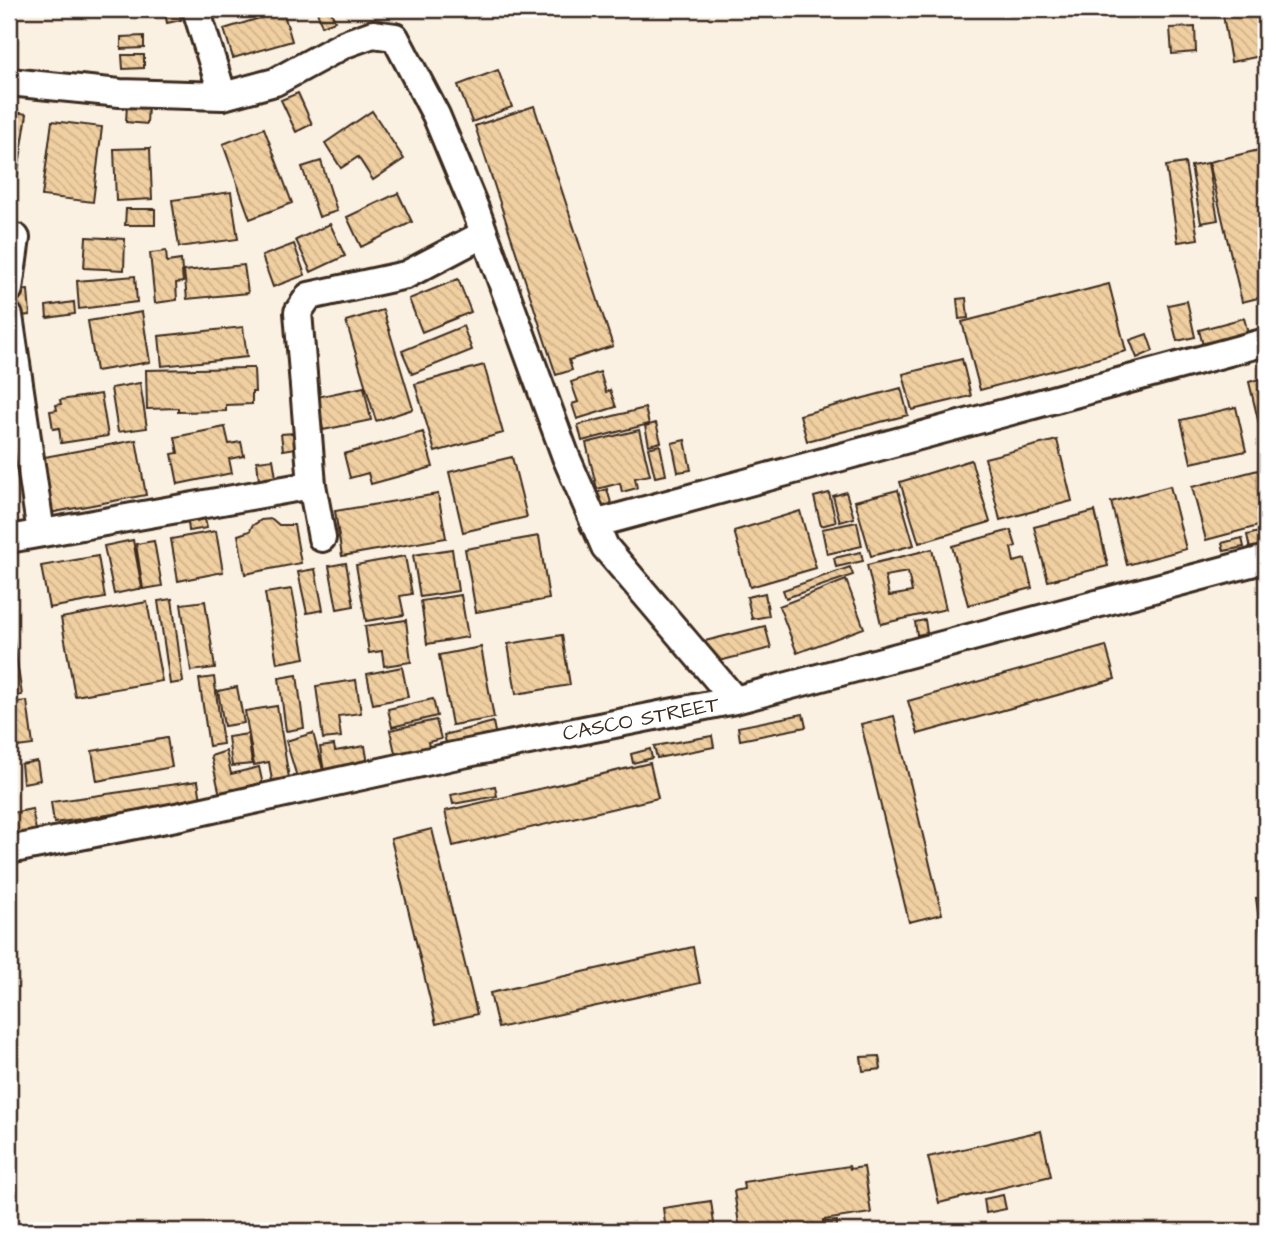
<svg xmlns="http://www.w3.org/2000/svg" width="1275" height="1240" viewBox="0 0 1275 1240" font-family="'Architects Daughter',sans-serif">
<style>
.building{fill:url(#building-back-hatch);stroke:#3b2a1e;stroke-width:2;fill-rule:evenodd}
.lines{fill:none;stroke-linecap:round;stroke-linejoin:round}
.street-casing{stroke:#3b2a1e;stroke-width:32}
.street{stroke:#fff;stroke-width:26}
.labels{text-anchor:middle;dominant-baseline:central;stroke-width:5;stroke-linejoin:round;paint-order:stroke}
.street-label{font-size:21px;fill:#3b2a1e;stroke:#fff}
</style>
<defs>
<pattern id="building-back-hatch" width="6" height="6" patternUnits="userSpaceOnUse" patternTransform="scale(1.75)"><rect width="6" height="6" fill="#f0cfa1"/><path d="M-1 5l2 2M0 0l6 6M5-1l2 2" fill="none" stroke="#cfb28a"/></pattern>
</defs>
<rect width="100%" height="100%" fill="#faf1e3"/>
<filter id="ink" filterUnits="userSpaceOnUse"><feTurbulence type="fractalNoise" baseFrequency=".0143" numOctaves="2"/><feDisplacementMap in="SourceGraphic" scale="14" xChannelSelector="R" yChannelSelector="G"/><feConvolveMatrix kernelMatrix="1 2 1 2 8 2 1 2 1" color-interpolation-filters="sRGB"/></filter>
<g filter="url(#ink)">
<path class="building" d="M164,9H179L181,20L167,23Z
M316,9H330L335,21L322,26Z
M1132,9H1157V13L1133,16Z
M1222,9H1258L1266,55L1231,62Z
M283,11L292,41L233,58L224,29Z
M1195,27L1196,52L1172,54L1170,28Z
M144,36V48L121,49V37Z
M122,55H144V68L123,69Z
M498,70L512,107L472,122L458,85Z
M298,93L312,124L296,132L281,100Z
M127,105L148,106L147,124L126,122Z
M534,106L613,346L569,360L572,370L556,375L475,126Z
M9,111L27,114L17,179L9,177Z
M372,111L404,159L373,180L358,157L341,168L325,143Z
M52,121L102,127L93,202L42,196Z
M264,128L292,203L250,219L223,144Z
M150,148L152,199L116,201L114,149Z
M1263,149L1266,161V296L1242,302L1209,162Z
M321,161L337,211L319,217L302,167Z
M1185,163L1198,239L1178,242L1166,166Z
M1208,163L1218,220L1201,223L1191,166Z
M231,192L238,239L179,247L172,200Z
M398,193L412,222L361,247L347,217Z
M126,209H155V225H125Z
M330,224L345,256L311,272L296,240Z
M86,237L125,239L124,270L84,268Z
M294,244L305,275L273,287L262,256Z
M166,251L167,262L181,260L183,282L176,283L177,300L155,303L150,253Z
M244,265L248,293L187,299L184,271Z
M135,276L137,302L79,309L77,281Z
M458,279L471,312L422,332L409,299Z
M1109,284L1126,351L980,390L962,322Z
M28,290L30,315L19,316L16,291Z
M966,298L968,318L959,319L957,299Z
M1187,301L1195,337L1177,341L1168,305Z
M74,302L75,314L47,318L46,306Z
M383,310L413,409L376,421L346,321Z
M142,312L150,362L96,371L88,321Z
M1244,318L1250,341L1205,353L1199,330Z
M463,326L472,350L412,374L402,351Z
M243,327L247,357L162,366L159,336Z
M1147,334L1153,351L1137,358L1130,340Z
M962,359L971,396L912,410L903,374Z
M484,365L503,433L435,452L415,384Z
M249,368H254L255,392H252V404L226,405V411L178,412V408L147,409L146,370Z
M600,372L606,392L610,390L616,407L577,419L572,404L578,402L571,382Z
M1266,377V448L1265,449L1249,382Z
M140,383L147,428L118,432L111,388Z
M364,387L371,420L323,430L317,397Z
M901,388L908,415L807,441L800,415Z
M101,394L108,436L61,443L59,428L53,429L50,411L57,410L56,405L61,404L60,400Z
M1236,407L1246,451L1191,463L1181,420Z
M645,408L649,424L582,441L578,425Z
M656,423L661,442L649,445L645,426Z
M225,427L229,444L241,442L244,456L229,459L232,473L178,484L172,454L178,453L175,437Z
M639,430L650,475L635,478L637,488L622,492L620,483L597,489L586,443Z
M423,432L433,467L371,484L368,473L350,478L344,454Z
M294,433L296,448L283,450L281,434Z
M136,440L146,495L49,513L39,458Z
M685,440L691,470L678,472L672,443Z
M1057,440L1072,501L1000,520L985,458Z
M660,445L666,475L655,477L648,448Z
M512,457L527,517L463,532L449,472Z
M273,459L276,477L259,480L257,461Z
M971,460L990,522L919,543L900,482Z
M1258,470L1266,502V524L1206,540L1192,487Z
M1170,486L1186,549L1127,565L1111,502Z
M607,489L613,510L602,514L596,493Z
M898,490L914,545L871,556L855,501Z
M846,492L854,518L840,522L833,496Z
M829,493L836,522L821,526L814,497Z
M438,494L446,538L342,556L335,511Z
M800,511L816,568L750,587L734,531Z
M1095,511L1108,566L1048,581L1034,527Z
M205,519L207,528L189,531L188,522Z
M272,519L279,525H294L301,563L245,574L238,535L250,531L252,526L261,520Z
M857,522L862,546L827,554L822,529Z
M1011,530L1016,546L1011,548L1014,562L1025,559L1032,588L968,605L952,546Z
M216,531L223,572L178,581L171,539Z
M1263,531L1266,545L1250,549L1247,535Z
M539,536L549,599L476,612L465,549Z
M1242,538L1244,547L1224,551L1222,543Z
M133,540L142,588L114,594L104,546Z
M154,541L162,586L143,589L136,544Z
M452,549L458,591L420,597L413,555Z
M932,549L946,609L881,624L867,565ZM908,572L912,592L889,596L885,576Z
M861,552L863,561L836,567L834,558Z
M98,556L105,598L49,608L41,566Z
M405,556L412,594L400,596L404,615L366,621L356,565Z
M346,563L354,606L337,609L329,566Z
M850,567L853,575L786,598L783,590Z
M315,569L323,610L307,613L298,572Z
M846,580L864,628L797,653L779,606Z
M292,589L305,658L277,663L265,593Z
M765,593L769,616L752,619L747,597Z
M461,595L468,637L427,644L421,601Z
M172,599L183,682L170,684L158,601Z
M205,601L215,668L191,671L181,604Z
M147,602L162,681L75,696L61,618Z
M406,620L411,662L384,666L382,651L369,653L365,626Z
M925,620L927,633L917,635L915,622Z
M9,622H11L22,695L9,697Z
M765,626L771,648L711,663L705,641Z
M562,635L570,685L516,694L508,644Z
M1106,646L1115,679L918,734L908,701Z
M481,647L494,718L452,725L439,655Z
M402,667L408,697L373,704L367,674Z
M297,675L304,728L286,731L279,678Z
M214,677L223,744L209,746L199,679Z
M356,680L361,713L338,716L341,737L323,739L316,686Z
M237,687L244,723L224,726L218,691Z
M433,699L437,716L392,727L388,709Z
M27,701L33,745L9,748V703Z
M277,706L289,778L272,781L269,762L254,765L245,711Z
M803,714L806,727L740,740L738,727Z
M894,716L942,914L909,922L861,724Z
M436,720L441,739L428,742L432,760L398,767L390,730Z
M493,722L496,737L448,750L444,735Z
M313,733L323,770L297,777L286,741Z
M248,734L252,764L232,766L228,737Z
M712,736L714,747L657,758L654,746Z
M167,738L172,767L97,781L92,751Z
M334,745L335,751L365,746L368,764L324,772L320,747Z
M650,749L652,758L633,763L631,754Z
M226,751L231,774L259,767L263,785L220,795L211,756Z
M37,761L40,780L23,783L21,764Z
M650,763L658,798L453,846L445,811Z
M198,781L201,801L54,823L51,802Z
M495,786L497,796L453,804L451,795Z
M32,809L36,830L16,834L12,813Z
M432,829L477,1014L436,1024L391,839Z
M1266,897V957H1264L1256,898Z
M693,947L700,983L498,1028L490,993Z
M879,1056L881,1069L863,1071L861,1057Z
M1041,1131L1051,1176L939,1203L928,1157Z
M849,1166L850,1169L864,1167L871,1213L823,1220V1222L837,1221V1226L803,1231H740L734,1191L744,1189L743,1182Z
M1003,1195L1006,1209L986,1213L984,1199Z
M711,1201L715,1231H666L663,1208Z
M427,1222L428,1231H389L388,1228Z"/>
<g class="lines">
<g class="street-casing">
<path id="street" d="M196,9L223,96
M9,82L120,93L223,96L275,82L345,44L373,34L395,37L436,115L476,211L566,457L605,547L735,700
M9,289L16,238
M9,316L41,533
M594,524L1266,342
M322,538L312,485L298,312L309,296L406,275L484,234
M9,539L312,485
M9,850L181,816L453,756L735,700L1266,559"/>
</g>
<use href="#street" class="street"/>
</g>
</g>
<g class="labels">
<g class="street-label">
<text transform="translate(641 719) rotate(-11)">CASCO STREET</text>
</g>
</g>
<rect width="1275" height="1240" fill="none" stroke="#fff" stroke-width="35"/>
<rect x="18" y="18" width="1240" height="1205" fill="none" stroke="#3b2a1e" stroke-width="2.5" filter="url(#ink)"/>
</svg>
